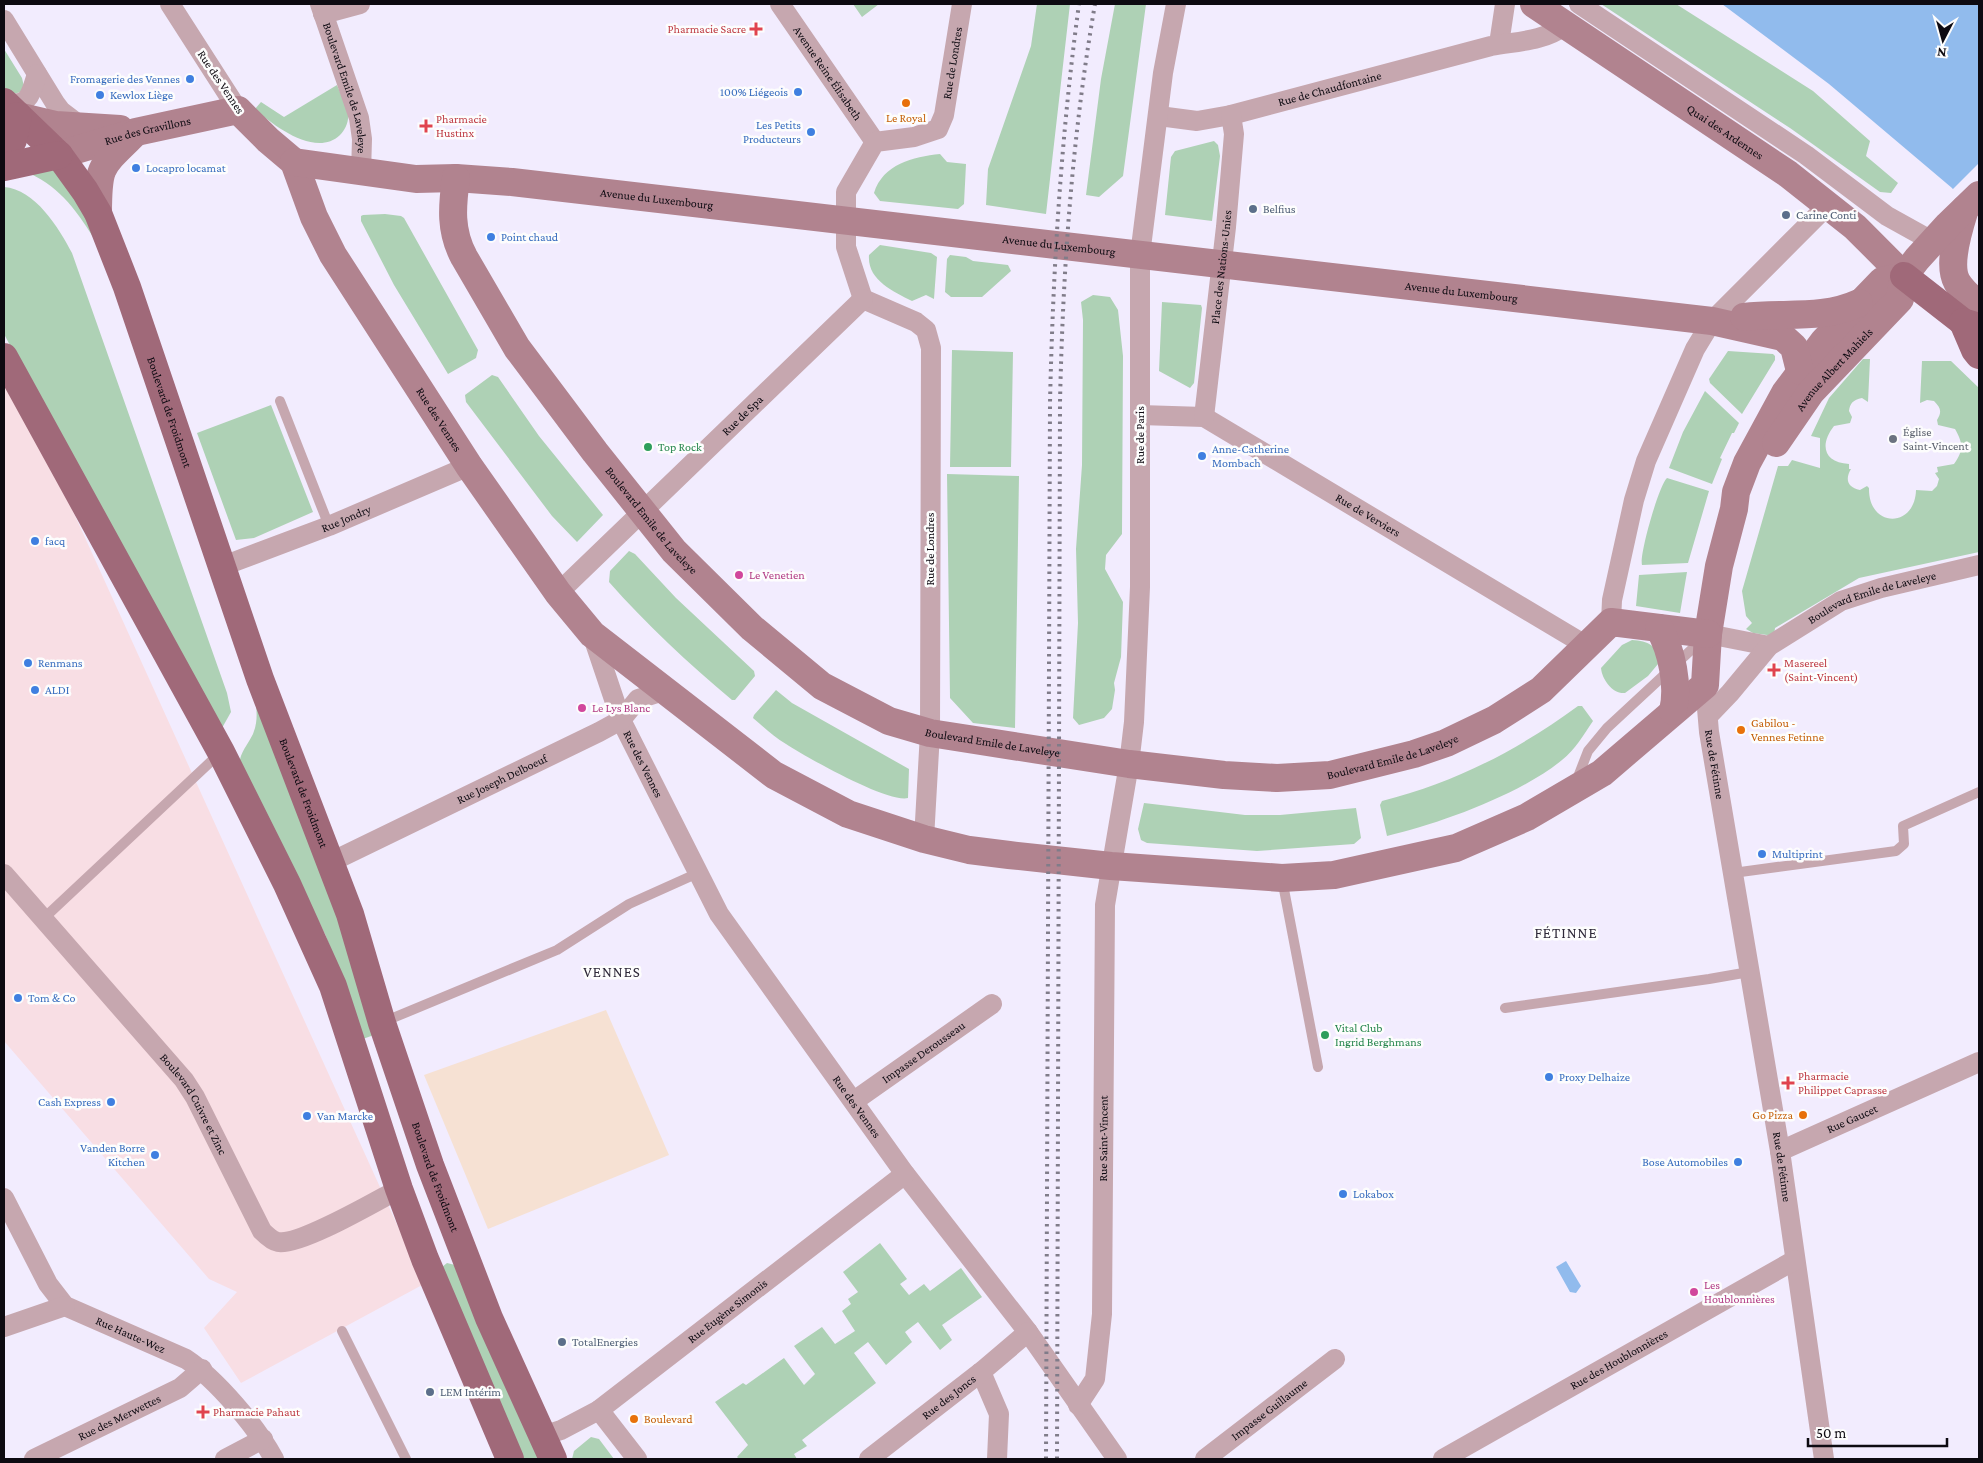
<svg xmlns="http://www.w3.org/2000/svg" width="1983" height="1463" viewBox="0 0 1983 1463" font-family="'Crimson Pro',serif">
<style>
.commercial{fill:#f8dee4}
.education{fill:#f6e1d3}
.green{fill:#aed1b5}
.water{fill:#91bbed}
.pier{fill:#f2ecfe}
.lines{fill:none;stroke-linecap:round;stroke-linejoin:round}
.lane{stroke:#c6a7af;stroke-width:10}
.street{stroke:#c6a7af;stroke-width:20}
.secondary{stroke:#b1838f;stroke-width:28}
.primary{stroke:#a06979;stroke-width:28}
.rail{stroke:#807c89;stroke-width:4;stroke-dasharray:2.5 5;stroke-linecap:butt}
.health-dot{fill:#e0444e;stroke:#fdfdfd;stroke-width:2}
.shop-dot{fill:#3f7fe0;stroke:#fdfdfd;stroke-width:2}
.food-dot{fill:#e8710a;stroke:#fdfdfd;stroke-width:2}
.service-dot{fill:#5c6f8a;stroke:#fdfdfd;stroke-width:2}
.worship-dot{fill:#6b7280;stroke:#fdfdfd;stroke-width:2}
.leisure-dot{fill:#2e9e5b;stroke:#fdfdfd;stroke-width:2}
.hotel-dot{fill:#d1479c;stroke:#fdfdfd;stroke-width:2}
.labels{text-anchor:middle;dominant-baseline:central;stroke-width:5;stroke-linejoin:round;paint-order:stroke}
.health-label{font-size:12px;fill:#be3a42;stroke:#fdfdfd;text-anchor:start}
.street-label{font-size:12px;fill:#0d0a11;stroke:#fdfdfd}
.shop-label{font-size:12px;fill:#366cbe;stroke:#fdfdfd;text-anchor:start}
.food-label{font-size:12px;fill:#c56008;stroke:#fdfdfd;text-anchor:start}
.service-label{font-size:12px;fill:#4e5e75;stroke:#fdfdfd;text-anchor:start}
.worship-label{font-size:12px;fill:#5b616d;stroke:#fdfdfd;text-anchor:start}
.leisure-label{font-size:12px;fill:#27864d;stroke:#fdfdfd;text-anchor:start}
.hotel-label{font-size:12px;fill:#b23c85;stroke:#fdfdfd;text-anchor:start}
.quarter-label{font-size:15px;letter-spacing:1px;fill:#2d2738;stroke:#fdfdfd}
</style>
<rect width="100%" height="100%" fill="#f2ecfe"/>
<path class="commercial" d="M4,383L62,487L424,1284L241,1383L204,1328L237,1292L209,1279L4,1041Z"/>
<path class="education" d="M606,1010L669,1155L488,1229L424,1075Z"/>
<path class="green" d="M853,4H879L862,17Z
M1037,4H1070L1046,214L986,205L988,169L1031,46Z
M1115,4H1146L1123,176L1099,197L1086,195L1101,79Z
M1601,4H1676L1813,91L1870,141L1866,156L1898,183L1891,193L1880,192L1790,128Z
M4,49L22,78L25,91L13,94L4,88Z
M337,85C341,95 347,105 348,114C349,122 345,130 340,135C316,158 274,126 255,109L261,102L284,117Z
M1214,141L1218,145L1220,156L1212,221L1165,215L1171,157L1175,151Z
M940,154L947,162L966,164L964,204L958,209L880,201L874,193C883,164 913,157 940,154Z
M53,165L76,193L93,237C75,208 57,184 24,171Z
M4,187C35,189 59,228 72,253L227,693L231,712L222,728L214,731L4,334Z
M385,214L401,216L404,218L478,350L476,358L448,374L394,285L361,221V216L363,215Z
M880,245L931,253L937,257L934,299L926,295L912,301C893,291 867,280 869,255Z
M950,255L966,257L973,261L1008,265L1011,271L982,297H951L945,292L947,259Z
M1093,295L1110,297L1118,310L1123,356L1122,534L1106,555L1105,569L1123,602L1121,657L1114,683L1115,690L1112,709L1104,718L1079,725L1073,718L1078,623L1076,549L1082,465L1083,320L1081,302Z
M1162,302L1201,305L1202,308L1194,383L1190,388L1159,371Z
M952,350L1013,352L1011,467H950Z
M1728,351L1773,354L1775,356V360L1742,414L1710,383L1709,379Z
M1863,359H1870L1868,402L1862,398C1853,400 1850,403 1849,411L1852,417L1850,423L1834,426C1819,445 1824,463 1849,464V469H1851C1845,479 1847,487 1860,490L1867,486L1869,488C1868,528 1915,529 1916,490L1932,491L1937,486L1939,479L1935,473L1938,472L1937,467L1954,464C1964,450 1963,443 1955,429L1938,425L1937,420C1942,412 1941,408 1934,401L1927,400L1920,403L1922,361H1951L1979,388V552L1859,578L1775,628L1774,636L1753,633L1746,629L1752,623L1746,616L1742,591L1778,466H1788L1792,460L1820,468V438L1811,436L1829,398Z
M492,375L498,377L539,436L603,515L577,542L552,516L466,402L465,395Z
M1705,391L1739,423L1734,433H1732L1720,458L1722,459L1712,484L1669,468L1683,432Z
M271,405L313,512L254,538L236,540L197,433Z
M947,474L1019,476L1015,728L973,723L950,698Z
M1667,478L1709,491L1688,563L1642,565C1639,555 1659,485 1667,478Z
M629,551L635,554L676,598L754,671L755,676L735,700H732C689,664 646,624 609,582L610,571Z
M1687,572L1680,613L1636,606L1639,575Z
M1632,640C1649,641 1659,646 1658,664L1648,676L1625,693C1612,694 1602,679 1601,668L1622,645Z
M776,690L792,703L909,769L908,798C887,803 806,757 786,744C774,737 764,727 753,718L754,715Z
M255,698L335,906L374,1035L360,1040L338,967L325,934L239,766C240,752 247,746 253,734C258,722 257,710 255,698Z
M1578,706H1582L1593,721C1584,734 1575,750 1562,760C1521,794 1439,824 1387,836L1380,805L1382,801C1454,783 1518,750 1578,706Z
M1144,803L1245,815H1280L1356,808L1361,838L1354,844L1257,851L1147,843L1141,840L1138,829Z
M880,1243L907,1279L900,1284L909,1295L924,1284L930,1291L961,1268L982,1297L942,1325L952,1340L940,1350L918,1322L905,1332L912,1342L886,1365L868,1342L854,1353L876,1383L802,1440L807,1446L794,1454L797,1459H739L737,1457L748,1445L715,1402L743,1383L746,1385L784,1358L804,1385L815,1374L794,1346L822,1327L835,1344L855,1331L842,1311L851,1304L848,1299L858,1292L843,1272Z
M447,1263L455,1265L540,1459H522L442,1267Z
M591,1437L599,1439L614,1459H572L574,1451Z"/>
<path class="water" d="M1722,4H1979V224L1952,188L1829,84Z
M1566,1261L1581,1286L1576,1293L1570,1292L1556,1267Z"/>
<path class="pier" d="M1979,163V225L1951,191Z"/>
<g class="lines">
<path class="lane" d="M280,401L329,526
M1576,782L1588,751L1607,728L1704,638
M1733,873L1896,851L1904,844L1903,826L1979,792
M1282,879L1318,1067
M42,920L220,753
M1505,1008L1709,979L1749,972
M383,1022L557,950L629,904L698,873
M342,1331L406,1459"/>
<g class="street">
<path d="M170,4L238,110"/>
<path id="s1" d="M320,4L359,118L362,139L361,173"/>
<path id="s2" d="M780,4L875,142"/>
<path d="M1579,4L1806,155L1887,216L1932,241"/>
<path d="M323,14L360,4"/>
<path d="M4,20L55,103L61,111L82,127"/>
<path d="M1499,44L1505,4"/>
<path d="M5,103C30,106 30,96 37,74"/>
<path id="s3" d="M1159,116L1197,121L1231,115L1491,46C1518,41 1542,42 1566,25"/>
<path d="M863,299L916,322L926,330L931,348L930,733L924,839"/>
<path id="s4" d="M863,299L846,247V192L875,142L914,137L938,129L944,115L962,4"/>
<path id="s5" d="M1140,415L1204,417L1587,646"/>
<path id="s6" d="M1204,417L1226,227L1234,134L1231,115"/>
<path id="s7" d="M223,566L329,526L469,466"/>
<path id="s8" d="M558,593L863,299"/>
<path d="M1611,622L1612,600L1634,500L1646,461L1695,349L1712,321L1828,205"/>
<path id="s9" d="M592,634L621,720L719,914L905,1174L1028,1332L1117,1459"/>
<path d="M1708,634L1769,646"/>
<path id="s10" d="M1705,685L1709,732L1780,1151L1824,1459"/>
<path id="s11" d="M1708,716L1730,693L1769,646L1841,601L1881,588L1979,565"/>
<path id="s12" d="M331,862L599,732L621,720L638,699L667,690"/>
<path id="s13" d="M4,874L184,1080L195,1097L262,1231C266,1235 272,1241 278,1242C300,1246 376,1201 399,1189"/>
<path id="s14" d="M854,1101L992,1004"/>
<path id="s15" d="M1780,1151L1979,1062"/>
<path id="s16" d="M4,1198L48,1284L65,1306L186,1359C216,1379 257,1427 274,1459"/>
<path d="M4,1327L65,1306"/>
<path d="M981,1372L999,1414L997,1459"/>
<path id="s17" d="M1078,1405L1095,1379L1102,1314L1105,905L1129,764L1134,722L1140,587V255L1163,73L1176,4"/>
<path d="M599,1410L637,1459"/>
<path id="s18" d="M542,1436L561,1430L599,1410L905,1174"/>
<path id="s19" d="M34,1459L180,1388L202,1369"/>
<path d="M225,1459L263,1439"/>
<path id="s20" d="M869,1459L981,1372L1028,1332"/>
<path id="s21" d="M1205,1459L1335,1359"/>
<path id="s22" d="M1443,1459L1795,1260"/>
</g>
<g class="secondary">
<path id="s23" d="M1534,4L1788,174L1855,227L1904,276"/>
<path d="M18,116L56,125L120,129"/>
<path id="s24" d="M59,155L136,132L238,110L268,140L294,162L314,217L333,255L469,466L558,593L592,634L774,775L848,814L924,839L969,850L1009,855L1111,866L1282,878L1334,875L1456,848L1527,817L1602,773L1705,685L1708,634L1719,566L1734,509L1736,492L1747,463L1785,393L1824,341L1882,281L1904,276"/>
<path id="s25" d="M294,162L416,179L456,178L512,182L1712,321L1783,337L1794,347L1800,371"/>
<path id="s26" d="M456,178C452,207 450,231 464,257L517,348L595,452L674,551L752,628L822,686L889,721L930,733L1129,764L1224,775L1277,778L1330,775L1414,754L1446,743L1494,720L1541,690L1611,622L1708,634"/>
<path d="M1965,209C1959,228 1947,264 1957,282C1963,292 1971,298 1979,305"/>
<path d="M98,213C98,166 100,167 133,135"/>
<path d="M1744,317C1783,312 1822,320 1859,303"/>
<path id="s27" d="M1776,443L1811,392L1900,299L1904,276L1917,259L1948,225L1979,195"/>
<path d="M1659,628C1672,651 1679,686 1673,711"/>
</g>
<g class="primary">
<path id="s28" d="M4,102L59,155L85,191L98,213L127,287L260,679L350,914L382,1023L430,1165L489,1318L553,1459"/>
<path d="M4,155L13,140L18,116"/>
<path d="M4,167L59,155"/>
<path d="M1904,276L1963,322L1979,327"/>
<path d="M1963,322L1975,350L1979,355"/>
<path d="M4,357L221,752L287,884L333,986L399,1189L425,1259L510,1459"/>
</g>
<path class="rail" d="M1046,1459L1050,403C1053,269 1061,136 1079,4
M1057,1459L1060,402C1063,267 1072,137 1095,4"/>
</g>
<g class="health-dot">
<path d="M753.5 21.5h5v5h5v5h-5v5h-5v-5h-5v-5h5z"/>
<path d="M423.5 118.5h5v5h5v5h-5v5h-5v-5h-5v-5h5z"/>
<path d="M1771.5 662.5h5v5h5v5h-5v5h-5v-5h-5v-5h5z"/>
<path d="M1785.5 1075.5h5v5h5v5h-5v5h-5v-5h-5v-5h5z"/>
<path d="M200.5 1404.5h5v5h5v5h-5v5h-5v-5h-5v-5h5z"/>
</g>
<g class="shop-dot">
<circle cx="190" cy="79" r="5"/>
<circle cx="798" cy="92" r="5"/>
<circle cx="100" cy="95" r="5"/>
<circle cx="811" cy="132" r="5"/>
<circle cx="136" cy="168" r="5"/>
<circle cx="491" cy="237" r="5"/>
<circle cx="1202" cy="456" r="5"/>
<circle cx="35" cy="541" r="5"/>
<circle cx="28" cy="663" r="5"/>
<circle cx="35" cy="690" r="5"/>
<circle cx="1762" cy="854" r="5"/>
<circle cx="18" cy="998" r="5"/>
<circle cx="1549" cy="1077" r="5"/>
<circle cx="111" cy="1102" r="5"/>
<circle cx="307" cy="1116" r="5"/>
<circle cx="155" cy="1155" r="5"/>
<circle cx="1738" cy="1162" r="5"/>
<circle cx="1343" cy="1194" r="5"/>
</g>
<g class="food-dot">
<circle cx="906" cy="103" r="5"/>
<circle cx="1741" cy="730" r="5"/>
<circle cx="1803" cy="1115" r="5"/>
<circle cx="634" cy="1419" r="5"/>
</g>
<g class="service-dot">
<circle cx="1253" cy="209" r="5"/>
<circle cx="1786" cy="215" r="5"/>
<circle cx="562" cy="1342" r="5"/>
<circle cx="430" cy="1392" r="5"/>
</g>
<circle class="worship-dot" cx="1893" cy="439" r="5"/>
<g class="leisure-dot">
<circle cx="648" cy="447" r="5"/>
<circle cx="1325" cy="1035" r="5"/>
</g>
<g class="hotel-dot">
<circle cx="739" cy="575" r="5"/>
<circle cx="582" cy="708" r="5"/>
<circle cx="1694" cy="1292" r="5"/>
</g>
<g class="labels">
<g class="health-label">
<text x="746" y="29" text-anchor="end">Pharmacie Sacre</text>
<text x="436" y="119">Pharmacie<tspan x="436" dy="14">Hustinx</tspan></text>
<text x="1784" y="663">Masereel<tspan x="1784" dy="14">(Saint-Vincent)</tspan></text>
<text x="1798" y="1076">Pharmacie<tspan x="1798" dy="14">Philippet Caprasse</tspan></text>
<text x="213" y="1412">Pharmacie Pahaut</text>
</g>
<g class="street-label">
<text stroke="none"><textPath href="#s4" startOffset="300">Rue de Londres</textPath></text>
<text stroke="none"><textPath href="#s2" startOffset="84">Avenue Reine Élisabeth</textPath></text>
<text transform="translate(221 82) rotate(56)">Rue des Vennes</text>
<text stroke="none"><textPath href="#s1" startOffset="88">Boulevard Emile de Laveleye</textPath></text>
<text stroke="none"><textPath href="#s3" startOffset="175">Rue de Chaudfontaine</textPath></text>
<text stroke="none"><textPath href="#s24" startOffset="92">Rue des Gravillons</textPath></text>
<text stroke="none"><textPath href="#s23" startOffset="230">Quai des Ardennes</textPath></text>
<text stroke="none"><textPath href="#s25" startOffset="365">Avenue du Luxembourg</textPath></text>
<text stroke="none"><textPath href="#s25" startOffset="770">Avenue du Luxembourg</textPath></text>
<text stroke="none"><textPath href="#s6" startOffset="151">Place des Nations-Unies</textPath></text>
<text stroke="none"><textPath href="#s25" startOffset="1175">Avenue du Luxembourg</textPath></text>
<text stroke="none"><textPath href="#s27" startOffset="94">Avenue Albert Mahiels</textPath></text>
<text stroke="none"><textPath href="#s28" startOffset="358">Boulevard de Froidmont</textPath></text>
<text stroke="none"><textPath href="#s8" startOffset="256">Rue de Spa</textPath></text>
<text stroke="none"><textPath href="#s24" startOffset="558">Rue des Vennes</textPath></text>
<text transform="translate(1140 435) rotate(-90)">Rue de Paris</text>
<text stroke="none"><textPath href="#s5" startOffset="255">Rue de Verviers</textPath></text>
<text stroke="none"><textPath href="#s7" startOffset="132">Rue Jondry</textPath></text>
<text stroke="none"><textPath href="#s26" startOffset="405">Boulevard Emile de Laveleye</textPath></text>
<text transform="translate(930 549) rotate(-90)">Rue de Londres</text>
<text stroke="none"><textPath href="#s11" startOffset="208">Boulevard Emile de Laveleye</textPath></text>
<text stroke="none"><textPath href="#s26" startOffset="825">Boulevard Emile de Laveleye</textPath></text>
<text stroke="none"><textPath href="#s26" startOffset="1230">Boulevard Emile de Laveleye</textPath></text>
<text stroke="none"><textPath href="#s9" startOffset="140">Rue des Vennes</textPath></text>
<text stroke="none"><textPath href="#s10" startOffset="80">Rue de Fétinne</textPath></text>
<text stroke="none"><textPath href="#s12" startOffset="190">Rue Joseph Delboeuf</textPath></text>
<text stroke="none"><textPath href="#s28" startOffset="762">Boulevard de Froidmont</textPath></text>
<text stroke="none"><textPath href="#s14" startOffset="85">Impasse Derousseau</textPath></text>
<text stroke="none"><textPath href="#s13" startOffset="299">Boulevard Cuivre et Zinc</textPath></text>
<text stroke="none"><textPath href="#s9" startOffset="545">Rue des Vennes</textPath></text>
<text stroke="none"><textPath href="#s15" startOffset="79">Rue Gaucet</textPath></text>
<text stroke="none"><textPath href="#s17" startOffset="272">Rue Saint-Vincent</textPath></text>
<text stroke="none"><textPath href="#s10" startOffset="488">Rue de Fétinne</textPath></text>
<text stroke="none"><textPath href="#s28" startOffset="1168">Boulevard de Froidmont</textPath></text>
<text stroke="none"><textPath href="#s18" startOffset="225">Rue Eugène Simonis</textPath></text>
<text stroke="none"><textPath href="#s16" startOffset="196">Rue Haute-Wez</textPath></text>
<text stroke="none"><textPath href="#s22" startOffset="202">Rue des Houblonnières</textPath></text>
<text stroke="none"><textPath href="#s20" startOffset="101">Rue des Joncs</textPath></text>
<text stroke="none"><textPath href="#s21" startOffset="81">Impasse Guillaume</textPath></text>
<text stroke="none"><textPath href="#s19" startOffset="95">Rue des Merwettes</textPath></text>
</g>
<g class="shop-label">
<text x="180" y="79" text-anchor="end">Fromagerie des Vennes</text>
<text x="788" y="92" text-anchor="end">100% Liégeois</text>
<text x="110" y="95">Kewlox Liège</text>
<text x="801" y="125" text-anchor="end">Les Petits<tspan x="801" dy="14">Producteurs</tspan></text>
<text x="146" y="168">Locapro locamat</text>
<text x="501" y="237">Point chaud</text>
<text x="1212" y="449">Anne-Catherine<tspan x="1212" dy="14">Mombach</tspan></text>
<text x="45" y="541">facq</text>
<text x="38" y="663">Renmans</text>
<text x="45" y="690">ALDI</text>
<text x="1772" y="854">Multiprint</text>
<text x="28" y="998">Tom &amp; Co</text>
<text x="1559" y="1077">Proxy Delhaize</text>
<text x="101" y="1102" text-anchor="end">Cash Express</text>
<text x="317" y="1116">Van Marcke</text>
<text x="145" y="1148" text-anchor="end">Vanden Borre<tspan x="145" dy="14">Kitchen</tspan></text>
<text x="1728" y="1162" text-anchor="end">Bose Automobiles</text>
<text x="1353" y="1194">Lokabox</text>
</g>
<g class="food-label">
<text x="906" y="118" text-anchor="middle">Le Royal</text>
<text x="1751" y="723">Gabilou -<tspan x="1751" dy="14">Vennes Fetinne</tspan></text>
<text x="1793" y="1115" text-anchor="end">Go Pizza</text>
<text x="644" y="1419">Boulevard</text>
</g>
<g class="service-label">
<text x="1263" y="209">Belfius</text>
<text x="1796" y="215">Carine Conti</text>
<text x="572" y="1342">TotalEnergies</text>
<text x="440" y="1392">LEM Intérim</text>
</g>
<g class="worship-label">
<text x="1903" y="432">Église<tspan x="1903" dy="14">Saint-Vincent</tspan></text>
</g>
<g class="leisure-label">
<text x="658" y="447">Top Rock</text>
<text x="1335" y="1028">Vital Club<tspan x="1335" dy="14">Ingrid Berghmans</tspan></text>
</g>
<g class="hotel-label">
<text x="749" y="575">Le Venetien</text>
<text x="592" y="708">Le Lys Blanc</text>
<text x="1704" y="1285">Les<tspan x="1704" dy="14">Houblonnières</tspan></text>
</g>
<g class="quarter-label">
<text x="1566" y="933">FÉTINNE</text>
<text x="612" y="972">VENNES</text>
</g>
</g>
<rect width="1983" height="1463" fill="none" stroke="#0d0a11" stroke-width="10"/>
<g transform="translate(1943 40) rotate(186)" stroke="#fdfdfd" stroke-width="4" paint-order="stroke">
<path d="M0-4L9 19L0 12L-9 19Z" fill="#0d0a11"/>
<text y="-8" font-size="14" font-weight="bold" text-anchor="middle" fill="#0d0a11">N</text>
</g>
<path d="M1808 1438v8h139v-8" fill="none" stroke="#0d0a11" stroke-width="2.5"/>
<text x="1816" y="1438" font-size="15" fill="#0d0a11" stroke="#fdfdfd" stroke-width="4" paint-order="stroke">50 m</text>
</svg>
